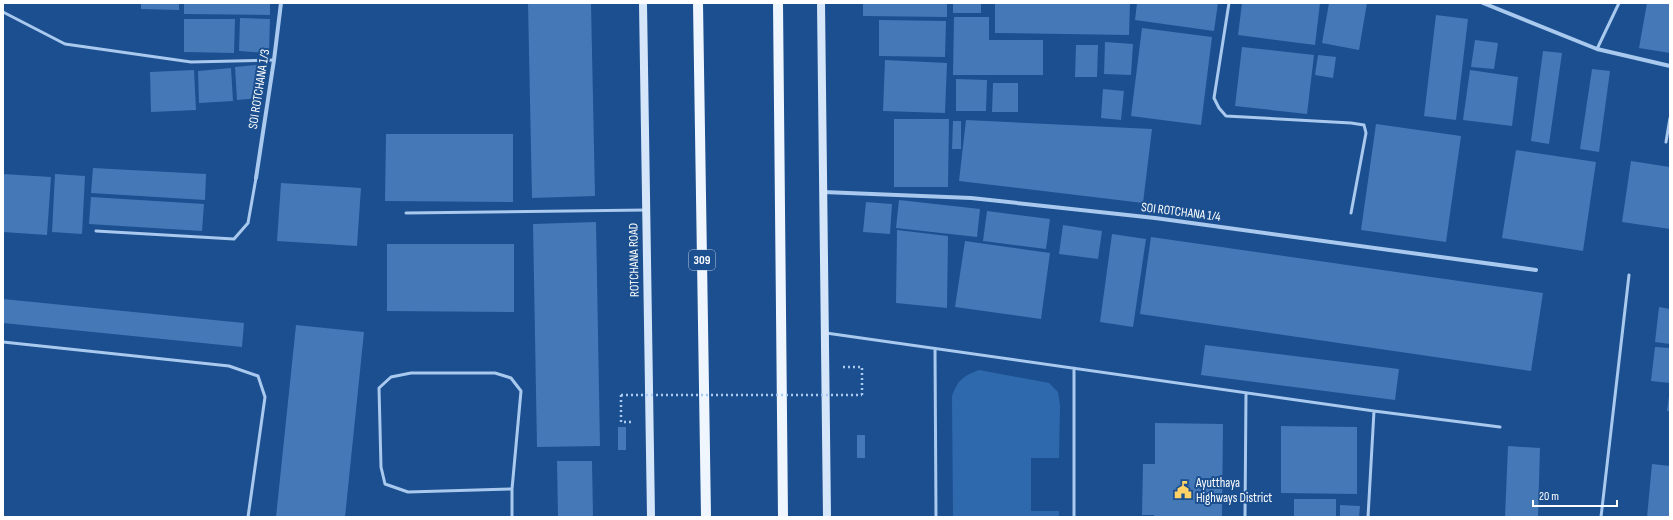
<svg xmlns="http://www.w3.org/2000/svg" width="1673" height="520" viewBox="0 0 1673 520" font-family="'Sofia Sans Condensed',sans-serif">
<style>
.green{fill:#2e69ad}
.building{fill:#4478b7}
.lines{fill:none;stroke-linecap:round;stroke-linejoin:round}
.path{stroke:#a9c9ee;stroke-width:2.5;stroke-dasharray:2 3;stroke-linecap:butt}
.lane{stroke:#a9c9ee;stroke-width:3}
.street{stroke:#a9c9ee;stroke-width:4}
.secondary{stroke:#d6e6fa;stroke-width:8}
.primary{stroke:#f0f6ff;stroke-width:10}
.path-bridge{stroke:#a9c9ee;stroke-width:2.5;stroke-dasharray:2 3;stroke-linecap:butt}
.labels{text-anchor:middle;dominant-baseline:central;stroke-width:4;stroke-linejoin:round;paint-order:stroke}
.shield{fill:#1b4f8f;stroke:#bbcadd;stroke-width:1}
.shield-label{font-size:12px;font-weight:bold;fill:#fff}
.street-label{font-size:13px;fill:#fff;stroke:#1b4f8f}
.poi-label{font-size:13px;fill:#fff;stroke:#1b4f8f;text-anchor:start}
</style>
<rect width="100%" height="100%" fill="#1b4f8f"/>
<path class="green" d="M979,370L1049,383L1058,392L1060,405L1059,458H1031V511H1059V517H953L952,396C958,380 963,376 979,370Z"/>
<path class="building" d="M141,3H179V10L141,9Z
M184,3H270V15L184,14Z
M528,3H591L595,196L532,198Z
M863,3H947V17L863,16Z
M953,3H981V13H953Z
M995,3H1130L1129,35L995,33Z
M1137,3H1218L1214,31L1135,20Z
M1242,3H1320L1315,45L1238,35Z
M1329,3H1367L1359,50L1322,43Z
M1647,3H1670V53L1639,48Z
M1436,15L1468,19L1456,120L1424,116Z
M954,17H989V40H1043V75H953Z
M240,18L270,19L269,53L239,51Z
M184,19H235L234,53L184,52Z
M879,20L946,21L945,57L879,56Z
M1142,28L1212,37L1201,125L1131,116Z
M1475,40L1498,43L1494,69L1471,67Z
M1105,42L1133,44L1131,75L1104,74Z
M1076,45H1098L1097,77H1075Z
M1242,47L1314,55L1307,114L1235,106Z
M1543,51L1562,53L1549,144L1531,141Z
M1318,55L1336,57L1333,78L1315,75Z
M885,60L947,63L945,113L883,111Z
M257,65L259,98L237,100L235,67Z
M231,68L233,101L199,103L198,71Z
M1592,69L1610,71L1599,152L1580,149Z
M194,70L196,110L151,112L150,72Z
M1470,70L1518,77L1512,126L1463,120Z
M956,79L987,80L986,111H956Z
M993,83H1018V112H992Z
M1103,89L1124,91L1121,120L1101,118Z
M894,119H949L948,187H894Z
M966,120L1152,129L1143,203L959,181Z
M953,121H961V149H952Z
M1376,124L1461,136L1446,242L1361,230Z
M386,134H513V202L385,201Z
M1516,150L1596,162L1583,251L1502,238Z
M1631,161L1670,167V229L1622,222Z
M93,168L206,174L205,200L91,193Z
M3,174L51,177L47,235L3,232Z
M55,174L85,176L82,234L52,232Z
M281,183L361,188L357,246L277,241Z
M91,197L204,204L202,231L89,224Z
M899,200L980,209L977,237L896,228Z
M866,202L892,204L890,234L863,232Z
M987,211L1050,219L1046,249L983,241Z
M596,222L600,446L537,447L533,224Z
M1063,225L1102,231L1098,259L1059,254Z
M897,230L948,236L947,308L896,303Z
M1112,234L1146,239L1133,327L1100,322Z
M1151,237L1543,293L1531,371L1140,314Z
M965,241L1050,253L1041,319L955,307Z
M387,244H514V312L387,311Z
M3,299L244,323L242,347L3,323Z
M1659,307L1670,309V344L1655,342Z
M296,325L364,332L345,517H276Z
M1205,345L1399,369L1395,400L1201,375Z
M1655,347L1670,348V383L1651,381Z
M1669,396H1670V411H1667Z
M1155,423L1223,424L1222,517H1154V515H1142L1143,464H1155Z
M1281,426L1357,427V494L1281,493Z
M618,427H626V450H618Z
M857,435H865V458H857Z
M1508,446L1540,448L1538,517H1505Z
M557,461H592L593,517H558Z
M1652,464L1670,466V517H1647Z
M1294,499H1336V517H1294Z
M1340,505L1360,506L1359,517H1340Z"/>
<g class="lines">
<path class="path" d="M843,367H862V395
M621,395V422H631"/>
<path class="lane" d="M1229,3L1214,98L1219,108L1226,116L1351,123L1364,125L1366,133L1351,213
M3,12L65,44L191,62L274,60
M1597,49L1619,3
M1666,142L1670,118
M406,213L646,210
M96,231L234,239L248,223L256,178
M826,333L1374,411L1500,427
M3,342L229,366L258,376L265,397L248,517
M935,349L936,517
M512,517V489L521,391L511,378L495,373H411L391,377L379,388L381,467L385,484L408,492L512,489
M1074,517V368
M1245,517L1246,393
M1368,517L1374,411
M1601,517L1629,275"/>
<path class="street" d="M1483,3L1597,49L1670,66
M256,178L274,60L281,3
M823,192L971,198L1155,218L1536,270"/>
<path class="secondary" d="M643,3L651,517
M821,3L827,517"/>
<path class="primary" d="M698,3L706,517
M778,3L783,517"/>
<path class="path-bridge" d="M621,395H862"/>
</g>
<defs>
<g id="civic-bare" transform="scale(1.38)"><path d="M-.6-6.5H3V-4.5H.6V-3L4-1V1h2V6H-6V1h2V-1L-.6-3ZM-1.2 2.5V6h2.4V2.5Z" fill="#ffd166" stroke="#1b4f8f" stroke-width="2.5" paint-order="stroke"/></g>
</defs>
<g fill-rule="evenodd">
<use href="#civic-bare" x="1183" y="490"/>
</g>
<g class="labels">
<rect class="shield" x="689" y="250" width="26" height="20" rx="3"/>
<g class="shield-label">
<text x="702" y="260">309</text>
</g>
<g class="street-label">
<text transform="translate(259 89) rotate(-81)">SOI ROTCHANA 1/3</text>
<text transform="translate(1181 212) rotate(7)">SOI ROTCHANA 1/4</text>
<text transform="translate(634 260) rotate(-91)">ROTCHANA ROAD</text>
</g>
<g class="poi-label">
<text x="1196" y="483">Ayutthaya<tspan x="1196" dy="15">Highways District</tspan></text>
</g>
</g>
<rect width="1673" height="520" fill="none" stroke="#ffffff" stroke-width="8"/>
<path d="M1533 500v6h84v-6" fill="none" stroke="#ffffff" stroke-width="2"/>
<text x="1539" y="500" font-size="12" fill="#ffffff" stroke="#1b4f8f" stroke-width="3" paint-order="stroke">20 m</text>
</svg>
